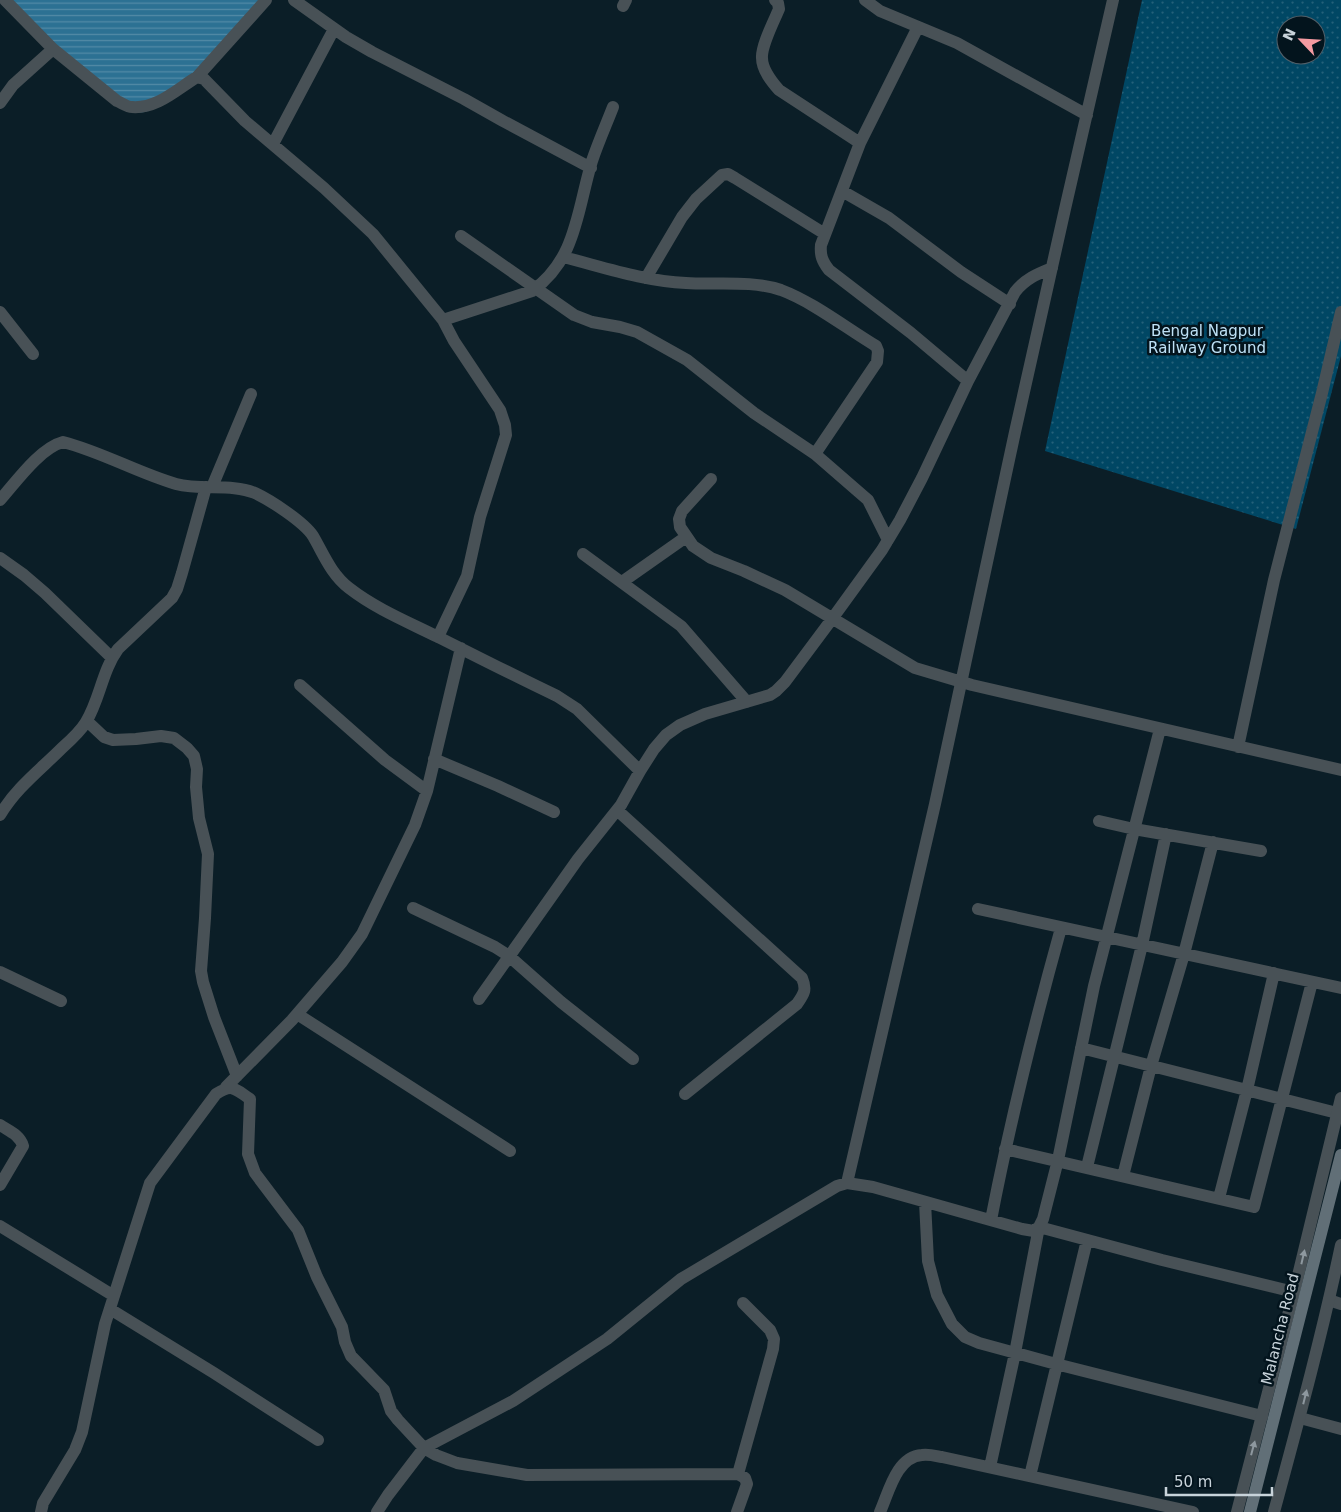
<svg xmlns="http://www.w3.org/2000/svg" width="1341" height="1512" viewBox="0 0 1341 1512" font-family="'DejaVu Sans',sans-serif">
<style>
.grass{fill:url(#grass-dots);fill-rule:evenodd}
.water{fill:url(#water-rules)}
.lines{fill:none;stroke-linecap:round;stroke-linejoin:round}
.minor{stroke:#485156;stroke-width:12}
.tertiary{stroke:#485156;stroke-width:12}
.secondary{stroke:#616f77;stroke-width:12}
.oneway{fill:#8e989f}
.labels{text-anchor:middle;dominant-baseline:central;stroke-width:5;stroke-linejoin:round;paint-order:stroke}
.park-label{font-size:15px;fill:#bee1f6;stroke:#03141d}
.street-label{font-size:15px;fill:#c8d3da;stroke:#03141d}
</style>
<defs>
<pattern id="grass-dots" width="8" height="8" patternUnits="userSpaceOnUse" patternTransform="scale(1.25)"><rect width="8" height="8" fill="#004764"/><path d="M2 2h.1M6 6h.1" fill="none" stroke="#24617a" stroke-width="1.8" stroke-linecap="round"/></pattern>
<pattern id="water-rules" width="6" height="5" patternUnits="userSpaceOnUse" patternTransform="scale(1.25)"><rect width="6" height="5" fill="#2c7193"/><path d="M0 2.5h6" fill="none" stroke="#538ba6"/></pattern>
</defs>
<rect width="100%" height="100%" fill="#0b1e27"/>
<path class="grass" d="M1142,0H1341V356L1296,529L1045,451ZM1286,25H1316V55H1286Z"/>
<path class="water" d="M10,0H263L163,105L145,112L134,113L110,102Z"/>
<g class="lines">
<path class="minor" d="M5,0L53,49L117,101C122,103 127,107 132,107C157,109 177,89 197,77L204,79L245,121L324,188L373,234L443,320L454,341L500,410L505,425L506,435L480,517L467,576L438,637
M294,0L346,37L372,52L464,99L503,121L591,168
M775,0L778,3L779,9C774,21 761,46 762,58C762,70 772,82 779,90L860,143
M865,0L880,11L957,43L1087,115
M623,6L626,0
M918,27L860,143L821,245C820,255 822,261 829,270L911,333L968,381
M197,77L266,0
M0,103L13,85L53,49
M273,144L334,29
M842,191L889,218L961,272L1010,304
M461,236L574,315L592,322L620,327L637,332L687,360L754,413L815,454L868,500L888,540
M563,257C603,267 644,281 686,283C717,285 751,280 781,290C813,302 846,328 876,346L878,351L877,362L815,454
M646,278L682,217L696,199L722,175L728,174L735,178L825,234
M0,312L33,354
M443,320L532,291C577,259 577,210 592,161C598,143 606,125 613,107
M711,479L682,511L679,519L680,527L693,546L711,558L744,571L785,590L915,668L972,685L1341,770
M212,487L251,394
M0,500C16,482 40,448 63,442C102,452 138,473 176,484C201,491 231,483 255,493C270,500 304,522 313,536C324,555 331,574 349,588C376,609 408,622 438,637C478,657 517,677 557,696L577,709L640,771
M583,554L681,626L747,702
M0,558L24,575L45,593L112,658
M622,582L686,537
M300,685L385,760L427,791
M87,721L104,737L113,740L136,739L161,736L174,738L187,748L194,756L197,769L196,787L199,818L208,854L205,918L201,971L203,982L214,1017L237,1076
M1238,747L1274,580L1322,393L1341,312
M434,759L498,786L554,812
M617,810L802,978C807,990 804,994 797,1004L685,1094
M0,815C16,788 40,770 62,748C71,740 80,732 86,722C100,699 102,671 118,649L172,598L177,589L182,573L206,487
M1099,821L1134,829L1261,851
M413,908L495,947L509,956L561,1002L633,1059
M978,909L1341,988
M0,972L61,1001
M479,999L578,859L621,805L640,771L654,749L666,735L680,725L705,714L770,695L776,691L785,682L832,619L882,550L900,520L922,478L968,381L1015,292C1025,279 1037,274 1052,268
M297,1014L510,1151
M1081,1048L1337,1113
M226,1087L292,1020L342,962L362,934L415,825L427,791L461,648
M0,1125C9,1131 20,1135 23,1146L0,1185
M1005,1149L1254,1207L1312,982
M1087,1167L1142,945L1166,834
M1123,1176L1151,1066L1184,954L1213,842
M847,1183L935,804L1015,432L1065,209L1113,0
M1219,1198L1247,1090L1274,973
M925,1202L928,1261L937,1295L952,1324L965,1337L979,1343L1056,1364L1262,1416
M991,1220C1010,1122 1034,1025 1061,928
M0,1226L114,1296
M1329,1300L1341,1304
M110,1309L214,1373L318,1440
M1300,1418L1341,1429
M990,1467L1015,1353L1039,1227L1162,1260L1294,1292
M738,1474L773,1349L774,1339L770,1330L743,1303
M1030,1476L1087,1240
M41,1512L43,1503L75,1450L82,1432L105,1324L150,1183L216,1094C233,1083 235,1089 250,1099L248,1154L255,1173L298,1230L317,1277L342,1327L345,1342L351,1356L384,1390L391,1411L398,1420L424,1448L436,1455L457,1463L527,1475L738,1474L745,1478L747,1484L737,1512
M377,1512L388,1495L424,1448L513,1401L607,1339L681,1279L837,1186L847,1183L873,1187L1022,1229L1034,1231L1039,1227L1043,1219L1058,1160L1094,986L1160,729
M880,1512C889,1492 896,1457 922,1455C929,1454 936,1456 942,1457L1193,1512"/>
<path class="tertiary" d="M1237,1512L1294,1292L1341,1098
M1274,1512C1298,1423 1322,1335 1341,1245"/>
<path class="secondary" d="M1250,1512L1341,1155"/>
</g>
<defs><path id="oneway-solid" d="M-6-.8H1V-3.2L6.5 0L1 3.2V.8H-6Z" transform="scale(1.25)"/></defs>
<g class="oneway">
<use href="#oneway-solid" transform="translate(1303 1257) rotate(-77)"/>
<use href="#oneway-solid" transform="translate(1305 1397) rotate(-76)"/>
<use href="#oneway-solid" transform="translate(1253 1448) rotate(-75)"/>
</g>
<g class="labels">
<g class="park-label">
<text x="1207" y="331">Bengal Nagpur<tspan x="1207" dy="17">Railway Ground</tspan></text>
</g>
<g class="street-label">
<text transform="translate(1280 1329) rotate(-76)">Malancha Road</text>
</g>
</g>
<g transform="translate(1301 40) rotate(295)"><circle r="24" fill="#03141d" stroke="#526069"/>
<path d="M0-4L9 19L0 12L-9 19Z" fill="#f49aa1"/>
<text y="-8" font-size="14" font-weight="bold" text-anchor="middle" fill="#c8d3da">N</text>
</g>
<path d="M1166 1487v8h106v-8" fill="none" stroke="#c8d3da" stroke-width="2.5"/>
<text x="1174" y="1487" font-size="15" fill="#c8d3da" stroke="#03141d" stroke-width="4" paint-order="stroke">50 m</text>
</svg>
